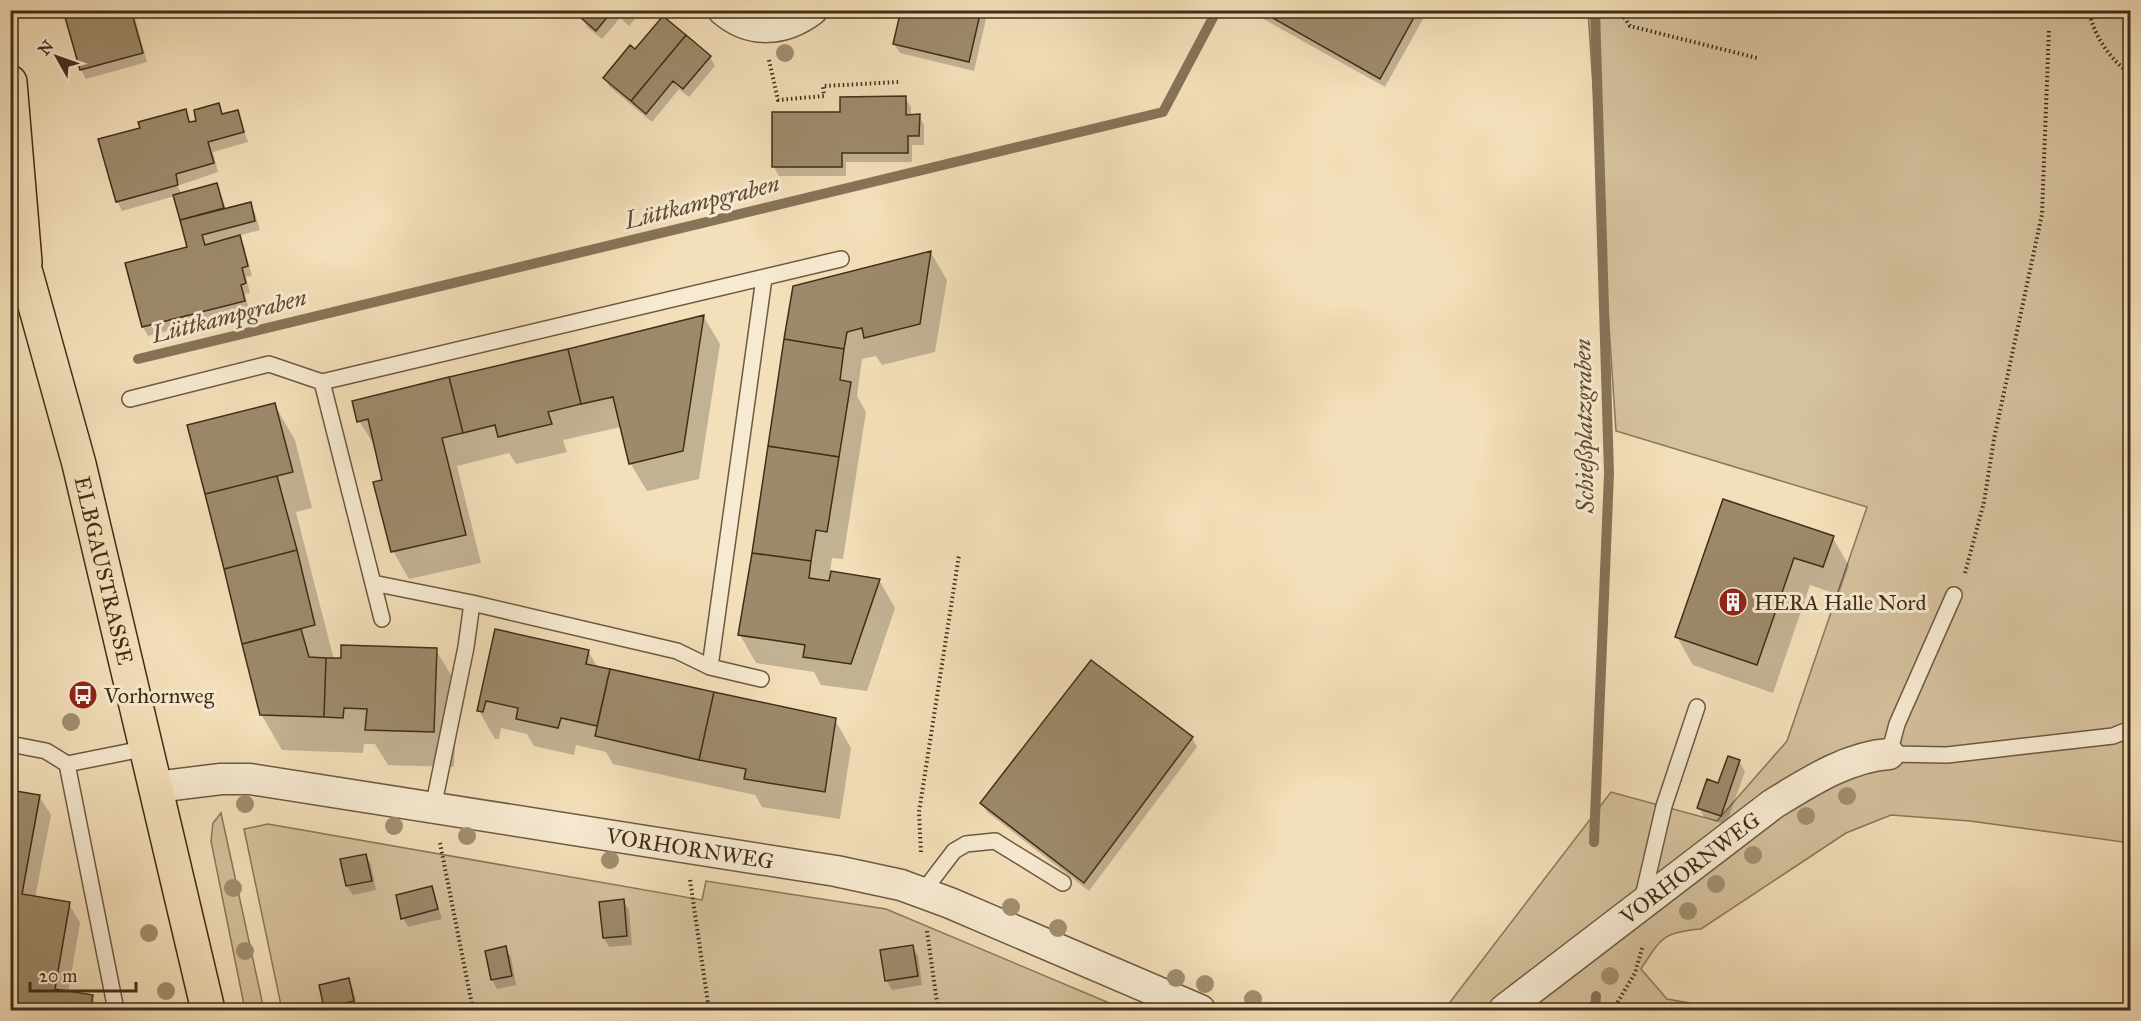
<svg xmlns="http://www.w3.org/2000/svg" width="2141" height="1021" viewBox="0 0 2141 1021" font-family="'IM FELL Great Primer',serif">
<style>
.green{fill:#d5c19d;stroke:#8a775a;stroke-width:1.5}
.shadow{fill:#0003}
.lines{fill:none;stroke-linecap:round;stroke-linejoin:round}
.stream{stroke:#877357;stroke-width:10}
.building{fill:#9d8a6b;stroke:#402d17;stroke-width:1.5}
.lane-casing{stroke:#6d5a40;stroke-width:18}
.street-casing{stroke:#6d5a40;stroke-width:33}
.primary-casing{stroke:#402d17;stroke-width:36}
.path{stroke:#402d17;stroke-width:4;stroke-dasharray:1.5 3;stroke-linecap:butt}
.lane{stroke:#f7ead2;stroke-width:15}
.street{stroke:#f7ead2;stroke-width:30}
.primary{stroke:#f3dfb9;stroke-width:33}
.tree{fill:#a18e6f}
.labels{text-anchor:middle;dominant-baseline:central;stroke-width:6;stroke-linejoin:round;paint-order:stroke}
.street-label{font-size:22px;fill:#402d17;stroke:#f7ead2}
.poi-label{font-size:22px;fill:#402d17;stroke:#f7ead2;text-anchor:start}
.water-label{font-size:24px;font-style:italic;fill:#5e4a32;stroke:#f7ead2}
</style>
<rect width="100%" height="100%" fill="#f3dfb9"/>
<filter id="stains"><feTurbulence type="fractalNoise" baseFrequency=".00333" numOctaves="4"/><feColorMatrix values="0 0 0 0 .2 0 0 0 0 .09 0 0 0 0 .02 0 0 0 .5 -.17"/></filter>
<radialGradient id="worn" r=".72"><stop offset=".6" stop-color="#630" stop-opacity="0"/><stop offset="1" stop-color="#630" stop-opacity=".3"/></radialGradient>
<path class="green" d="M1588,11H2130V843L1970,821L1891,815L1846,833L1701,929C1663,932 1661,938 1641,969L1667,999L1729,1010H1444L1611,792L1717,821L1787,741L1867,507L1616,431Z
M221,813L264,1010H245L211,841L213,823Z
M268,824L702,900L706,881L886,909L1126,1010H282L244,829Z"/>
<path class="shadow" d="M64,10H133L147,62L86,79L81,70Z
M584,10H642L629,26L620,18L602,39L587,27L582,17L586,12Z
M902,10H981L986,19L974,71L900,53L894,44Z
M1255,10H1428L1385,87L1258,16Z
M635,51L710,57L715,66L689,97L679,89L652,122L610,87L604,78Z
M905,98L911,107V116H919L924,125V145H912V162H846V176H779L774,167L842,114Z
M218,105L224,115L237,112L248,142L213,152L218,172L180,185L176,177L173,179L182,194L217,185L226,209L250,204L255,213L260,230L238,236L244,246L252,276L246,277L250,293L245,294L249,310L148,336L143,327L189,248L175,196L122,211L117,201L142,129L185,111L191,123L198,122Z
M931,253L947,280L935,352L882,365L876,356L862,359L857,396L866,412L843,559L832,558L830,572L879,580L895,608L867,691L821,685L814,672L756,663L740,635L795,288Z
M704,317L720,344L699,479L647,491L630,463L621,427L563,440L567,452L516,464L509,453L457,466L481,563L409,579L393,551L384,482L377,449L359,421Z
M274,404L295,440L312,508L296,512L334,660L436,650L457,685L454,767L388,765L375,744H364L363,753L282,750L261,714L189,426Z
M1724,501L1833,538L1849,566L1839,595L1810,585L1773,693L1693,665L1677,637Z
M496,631L588,651L598,668L835,720L851,748L840,819L762,807L755,795L613,764L606,752L576,745L574,755L534,746L527,734L501,728L499,739H495L479,711Z
M1192,738L1197,747L1089,891L987,812L981,803Z
M1739,762L1745,771L1726,825L1704,817L1699,808Z
M10,791L39,796L51,815L35,898L69,904L80,923L68,993L92,997L100,1010H10Z
M366,856L371,865L376,890L353,895L347,886Z
M432,888L442,919L408,927L403,918Z
M623,900L629,910L632,945L609,947L604,938L601,903Z
M912,947L918,956L922,985L892,990L887,981Z
M505,948L511,957L516,985L497,989L492,980L486,952Z
M348,979L353,989L358,1010H327L325,1007Z"/>
<g class="lines">
<path class="stream" d="M138,359L1163,112L1217,10
M1594,842L1609,473L1595,10
M1595,1010L1596,996"/>
</g>
<path class="building" d="M63,10H131L143,53L80,70Z
M585,10H613L596,31L580,17Z
M901,10H981L969,62L893,44Z
M1259,10H1418L1380,79Z
M663,16L686,35L631,101L603,78L630,45L635,49Z
M686,35L711,56L683,89L673,81L646,114L631,101Z
M906,96V115L920,114L919,136H908V153H842V167H772V112H840V97Z
M219,103L222,114L238,110L244,132L208,142L214,163L176,174L178,185L116,202L98,139L140,128L138,122L186,109L189,122L196,121L194,110Z
M217,183L224,208L180,220L173,195Z
M251,202L255,221L202,235L205,245L240,235L248,266L242,268L246,283L241,285L245,301L142,327L125,263L187,247L180,220Z
M931,251L920,324L864,338L862,328L847,332L844,349L784,339L793,286Z
M704,315L683,451L629,464L613,397L581,404L568,349Z
M784,339L844,349L840,380L851,382L839,457L768,446Z
M568,349L581,404L548,412L552,424L498,437L495,425L463,433L449,377Z
M449,377L463,433L442,438L466,535L391,552L373,482L382,480L368,419L357,422L352,401Z
M275,403L293,472L205,494L187,425Z
M768,446L839,457L827,532L816,530L811,561L752,553Z
M277,476L297,550L224,569L205,494Z
M1723,499L1834,536L1823,567L1794,558L1757,665L1675,637Z
M297,550L315,625L242,644L224,569Z
M752,553L811,561L809,578L829,581L831,571L880,579L851,664L803,657L805,645L738,635Z
M301,629L309,657L326,658L324,717L260,715L242,644Z
M495,629L589,650L586,664L610,669L597,726L561,718L558,728L516,719L518,708L486,701L483,712L477,711Z
M341,645L437,648L434,732L365,730L367,709L344,708L343,718L324,717L326,658H341Z
M1091,660L1193,737L1084,883L980,803Z
M610,669L714,692L699,760L595,736Z
M714,692L836,718L825,792L744,779L746,769L699,760Z
M1728,756L1740,760L1721,816L1697,808L1707,779L1718,783Z
M10,790L40,795L22,894L70,902L55,989L93,995L90,1010H10Z
M366,854L372,881L346,886L340,859Z
M432,886L438,909L401,919L396,895Z
M624,899L627,936L603,938L599,902Z
M913,945L918,976L885,981L880,950Z
M506,946L512,976L491,980L485,951Z
M349,978L354,1001L324,1008L319,985Z"/>
<g class="lines">
<g class="lane-casing">
<path id="lane" d="M322,382L382,619
M130,399L269,364L322,382L841,259
M373,583L472,603L677,651L710,667L761,679
M1954,595L1897,724L1889,754L1947,755L2113,736L2130,729
M710,667L764,278
M10,744L46,751L67,764
M433,808L466,647L472,603
M922,893L954,851L966,844L995,841L1063,883
M1642,901L1664,806L1697,707
M116,1010L67,764L147,748"/>
</g>
<g class="street-casing">
<g id="street">
<path d="M723,10C751,34 784,31 812,10"/>
<path id="s1" d="M156,787L221,779H250L836,871L901,885L950,903L1200,1010"/>
<path id="s2" d="M1504,1010L1773,804C1809,782 1847,757 1889,754"/>
</g>
</g>
<g class="primary-casing">
<g id="primary">
<path d="M10,82L25,262"/>
<path id="s3" d="M10,238L26,273L79,464L208,1010"/>
</g>
</g>
<path class="path" d="M1619,10L1630,26L1757,58
M2089,10C2093,35 2110,59 2130,74
M769,60L778,100L824,96L823,86L899,82
M1965,573L1984,502L1994,439L2042,214L2049,28
M440,843L473,1010
M921,852L919,812L959,555
M690,880L709,1010
M927,931L938,1010
M1613,1010L1635,973L1643,945"/>
<use href="#lane" class="lane"/>
<use href="#street" class="street"/>
<use href="#primary" class="primary"/>
</g>
<g class="tree">
<circle cx="785" cy="53" r="9"/>
<circle cx="71" cy="722" r="9"/>
<circle cx="1847" cy="796" r="9"/>
<circle cx="245" cy="804" r="9"/>
<circle cx="1806" cy="816" r="9"/>
<circle cx="394" cy="826" r="9"/>
<circle cx="467" cy="836" r="9"/>
<circle cx="1753" cy="855" r="9"/>
<circle cx="610" cy="860" r="9"/>
<circle cx="1716" cy="884" r="9"/>
<circle cx="233" cy="888" r="9"/>
<circle cx="1011" cy="907" r="9"/>
<circle cx="1688" cy="911" r="9"/>
<circle cx="1058" cy="928" r="9"/>
<circle cx="149" cy="933" r="9"/>
<circle cx="245" cy="951" r="9"/>
<circle cx="1610" cy="976" r="9"/>
<circle cx="1176" cy="978" r="9"/>
<circle cx="1205" cy="984" r="9"/>
<circle cx="166" cy="991" r="9"/>
<circle cx="1253" cy="999" r="9"/>
</g>
<defs>
<g id="building-disc" transform="scale(1.5)"><circle r="9.5" fill="#8f2418" stroke="#f7ead2"/><path d="M-4-6H4V6H1V3H-1V6H-4ZM-2.5-4.3h1.7v1.8h-1.7ZM.8-4.3h1.7v1.8H.8ZM-2.5-1h1.7V.8h-1.7ZM.8-1h1.7V.8H.8Z" fill="#fff"/></g>
<g id="bus-disc" transform="scale(1.5)"><circle r="9.5" fill="#8f2418" stroke="#f7ead2"/><path d="M-5-6H5V4H4V6H2V4H-2V6H-4V4H-5ZM-3.5-4V0h7V-4ZM-3.5 1.2v1.5H-2V1.2ZM2 1.2v1.5H3.5V1.2Z" fill="#fff"/></g>
</defs>
<g fill-rule="evenodd">
<use href="#building-disc" x="1733" y="602"/>
<use href="#bus-disc" x="83" y="695"/>
</g>
<g class="labels">
<g class="street-label">
<text stroke="none"><textPath href="#s3" startOffset="346">ELBGAUSTRASSE</textPath></text>
<text stroke="none"><textPath href="#s1" startOffset="540">VORHORNWEG</textPath></text>
<text stroke="none"><textPath href="#s2" startOffset="234">VORHORNWEG</textPath></text>
</g>
<g class="poi-label">
<text x="1754" y="602">HERA Halle Nord</text>
<text x="104" y="695">Vorhornweg</text>
</g>
<g class="water-label">
<text transform="translate(702 202) rotate(-14)">Lüttkampgraben</text>
<text transform="translate(229 316) rotate(-14)">Lüttkampgraben</text>
<text transform="translate(1584 426) rotate(-91)">Schießplatzgraben</text>
</g>
</g>
<rect width="2141" height="1021" fill="none" stroke="#f3dfb9" stroke-width="36"/>
<rect x="12" y="12" width="2117" height="997" fill="none" stroke="#402d17" stroke-width="3"/>
<rect x="18" y="18" width="2105" height="985" fill="none" stroke="#402d17" stroke-width="1.5"/>
<g transform="translate(57 57) rotate(310)" stroke="#f7ead2" stroke-width="4.5" paint-order="stroke">
<path d="M0-4.5L10 22L0 15L-10 22Z" fill="#402d17"/>
<text y="-9" font-size="16" font-weight="bold" text-anchor="middle" fill="#402d17">N</text>
</g>
<path d="M30 982v9h106v-9" fill="none" stroke="#402d17" stroke-width="3"/>
<text x="39" y="982" font-size="18" fill="#402d17" stroke="#f7ead2" stroke-width="4.5" paint-order="stroke">20 m</text>
<rect width="100%" height="100%" filter="url(#stains)"/>
<rect width="100%" height="100%" fill="url(#worn)"/>
</svg>
